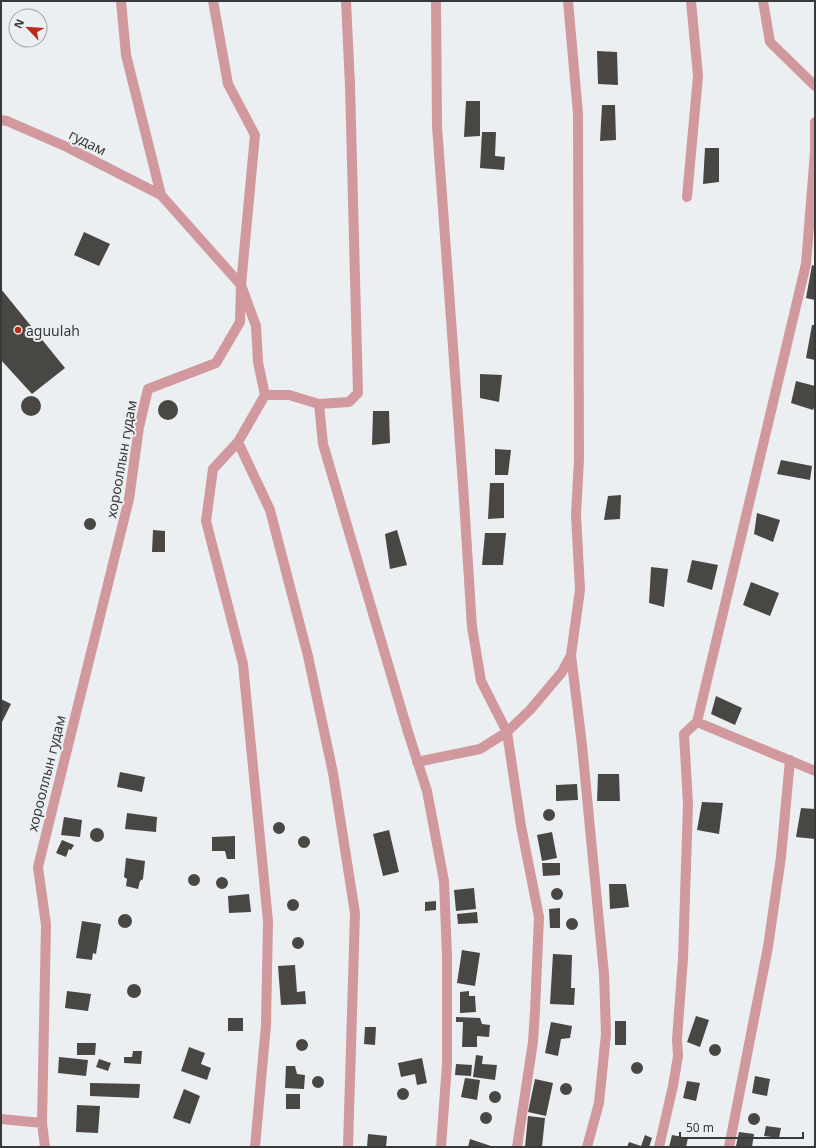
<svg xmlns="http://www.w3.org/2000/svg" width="816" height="1148" viewBox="0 0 816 1148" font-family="'Noto Sans',sans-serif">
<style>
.building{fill:#494744}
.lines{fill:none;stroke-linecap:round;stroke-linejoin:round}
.minor{stroke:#d1989e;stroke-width:10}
.poi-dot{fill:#b82c19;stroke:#eceff2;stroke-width:1.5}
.labels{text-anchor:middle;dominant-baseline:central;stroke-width:4;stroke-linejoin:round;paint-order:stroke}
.street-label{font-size:14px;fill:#38393b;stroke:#eceff2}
.poi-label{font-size:14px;fill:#38393b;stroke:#eceff2;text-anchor:start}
</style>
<rect width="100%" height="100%" fill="#eceff2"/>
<path class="building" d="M597,51L617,52L618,85L598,84Z
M466,101H480V136L464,137Z
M602,105H615L616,140L600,141Z
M482,132H496L495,156L505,157L504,170L480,168Z
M705,148H719V182L703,184Z
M84,232L110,244L99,266L74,255Z
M812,265L815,266V300L806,298Z
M1,289L65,368L32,394L1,360Z
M812,325H815V360L806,358Z
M480,374L502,375L499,402L480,398Z
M796,381L815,386V404L813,410L791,403Z
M21 406a10 10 0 1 1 20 0a10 10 0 1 1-20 0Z
M158 410a10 10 0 1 1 20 0a10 10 0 1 1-20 0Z
M373,411H389L390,443L372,445Z
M495,449L511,450L508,475H495Z
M781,460L812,466L810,480L777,474Z
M490,483H504V518L488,519Z
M621,495L620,519L604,520L608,496Z
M757,513L780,520L773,542L754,534Z
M84 524a6 6 0 1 1 12 0a6 6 0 1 1-12 0Z
M153,530L165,531V552H152Z
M397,530L407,565L390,569L385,534Z
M485,533H506L503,565H482Z
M692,560L718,565L712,590L687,582Z
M651,567L668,569L664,607L649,603Z
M751,582L779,593L770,616L743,605Z
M716,696L742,708L735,725L711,714Z
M1,699L11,704L1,724Z
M120,772L145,777L142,792L117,787Z
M598,774H619L620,801H597Z
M577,784L578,800L556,801V785Z
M702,802L723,803L719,834L697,830Z
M801,808L815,809V839L796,837Z
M543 815a6 6 0 1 1 12 0a6 6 0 1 1-12 0Z
M127,813L157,817L156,832L125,829Z
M64,817L82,820L80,837L61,835Z
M273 828a6 6 0 1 1 12 0a6 6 0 1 1-12 0Z
M90 835a7 7 0 1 1 14 0a7 7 0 1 1-14 0Z
M389,830L399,872L383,876L373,834Z
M552,832L557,858L542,861L537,835Z
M235,836V859H227L225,851H212V837Z
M298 842a6 6 0 1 1 12 0a6 6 0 1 1-12 0Z
M62,840L74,845L71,850L69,849L66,857L56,853Z
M126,858L145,861L143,879L140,881L138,889L126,886L127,879L124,877Z
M542,863H560V875L543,876Z
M188 880a6 6 0 1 1 12 0a6 6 0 1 1-12 0Z
M216 883a6 6 0 1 1 12 0a6 6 0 1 1-12 0Z
M609,884H626L629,907L610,909Z
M474,888L476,909L456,911L454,890Z
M551 894a6 6 0 1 1 12 0a6 6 0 1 1-12 0Z
M249,894L251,912L229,913L228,896Z
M287 905a6 6 0 1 1 12 0a6 6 0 1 1-12 0Z
M436,901V910L425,911V902Z
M560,908V928H550L549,909Z
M477,912L478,923L458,924L457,914Z
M118 921a7 7 0 1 1 14 0a7 7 0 1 1-14 0Z
M566 924a6 6 0 1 1 12 0a6 6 0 1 1-12 0Z
M82,921L101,924L96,954L93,953L92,960L76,958Z
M292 943a6 6 0 1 1 12 0a6 6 0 1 1-12 0Z
M462,950L480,953L475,986L457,983Z
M553,954L572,955L571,988H575L574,1005L550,1004Z
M295,965L297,992L305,991L306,1004L281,1005L278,966Z
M127 991a7 7 0 1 1 14 0a7 7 0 1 1-14 0Z
M67,991L91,994L88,1011L65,1008Z
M469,991V996H475L476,1012L460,1013V992Z
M696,1016L709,1020L700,1047L687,1042Z
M456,1017L480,1018L482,1024L490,1025L489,1037L477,1036V1047H462L463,1022H456Z
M228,1018H243V1031H228Z
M615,1021H626V1045H615Z
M551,1022L572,1026L570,1038L561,1039L558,1056L545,1053Z
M365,1027H376L375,1045L364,1044Z
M296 1045a6 6 0 1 1 12 0a6 6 0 1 1-12 0Z
M77,1043H96L95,1055H77Z
M709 1050a6 6 0 1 1 12 0a6 6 0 1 1-12 0Z
M189,1047L205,1053L201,1064L211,1068L207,1080L181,1071Z
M133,1051H142L141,1064L124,1063V1057H132Z
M476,1055L483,1056L482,1064L497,1065L495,1080L473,1077Z
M59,1057L88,1060L86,1076L58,1073Z
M422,1058L427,1083L417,1085L415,1074L401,1077L398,1063Z
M99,1059L111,1063L108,1071L96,1067Z
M631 1068a6 6 0 1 1 12 0a6 6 0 1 1-12 0Z
M456,1064L472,1065L471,1076L455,1075Z
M286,1066H295L297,1074L305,1075L304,1089L285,1088Z
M755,1076L770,1079L767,1096L752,1093Z
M312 1082a6 6 0 1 1 12 0a6 6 0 1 1-12 0Z
M465,1078L480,1080L477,1100L461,1097Z
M535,1079L553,1083L546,1116L528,1112Z
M687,1081L700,1083L696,1101L683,1098Z
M90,1083L140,1084L139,1098L90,1096Z
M560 1089a6 6 0 1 1 12 0a6 6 0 1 1-12 0Z
M397 1094a6 6 0 1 1 12 0a6 6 0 1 1-12 0Z
M184,1089L200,1096L190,1124L173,1118Z
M489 1097a6 6 0 1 1 12 0a6 6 0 1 1-12 0Z
M286,1094H300V1109H286Z
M77,1105L100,1106L98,1133L76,1132Z
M480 1118a6 6 0 1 1 12 0a6 6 0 1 1-12 0Z
M748 1119a6 6 0 1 1 12 0a6 6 0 1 1-12 0Z
M528,1116L545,1118L542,1147H525Z
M766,1126L781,1128L779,1138L764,1136Z
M739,1132L754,1134L752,1147L736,1146Z
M368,1134L387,1136L386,1147H367Z
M645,1135L652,1138L649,1147H627L629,1142L641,1146Z
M672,1135L688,1138L686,1147H669Z
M470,1139L494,1147H468Z"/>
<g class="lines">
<path class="minor" d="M121,1L126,55L161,195L241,285L256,326L258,362L265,395L238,442L213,469L206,521L243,664L268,921L266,1025L255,1147
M436,1L437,126L463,485L472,627L481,681L507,732L521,826L539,917L535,1011L533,1042L517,1147
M568,1L578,114L579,459L576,515L580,590L571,655L582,745L604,974L606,1034L599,1103L587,1147
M763,1L770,42L815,86
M1,120L7,121L67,147L161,195
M687,197L698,76L691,1
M265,395H289L319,404L323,444L408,732L427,791L444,881L447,956V1064L441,1147
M319,404L349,402L358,393L350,85L346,1
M238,442L270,510L308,656L333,773L355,913L348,1147
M697,722L806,264L815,152V122
M417,762L480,749L507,732L530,710L562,672L571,655
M1,1119L42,1123
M45,1147L42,1123L46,925L38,867L129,499L139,427L148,389L216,363L240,322L241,285L255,135L228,84L213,1
M659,1147L673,1086L678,1056L677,1039L683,959L688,804L684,734L697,722L815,771
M729,1147L768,947L781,857L790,760"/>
</g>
<circle class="poi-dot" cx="18" cy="330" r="4"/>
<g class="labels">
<g class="street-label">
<text transform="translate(88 142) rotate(27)">гудам</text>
<text transform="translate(121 459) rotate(-80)">хорооллын гудам</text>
<text transform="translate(46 773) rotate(-76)">хорооллын гудам</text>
</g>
<g class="poi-label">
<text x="26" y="330">aguulah</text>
</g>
</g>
<rect width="816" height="1148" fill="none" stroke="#38393b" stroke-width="4"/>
<g transform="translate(28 28) rotate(295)"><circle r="19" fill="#eceff2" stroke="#a4a6a9"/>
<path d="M0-3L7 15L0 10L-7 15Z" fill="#b82c19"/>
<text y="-6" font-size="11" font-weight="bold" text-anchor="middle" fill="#38393b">N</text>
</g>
<path d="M680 1132v6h123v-6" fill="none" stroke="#38393b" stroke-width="2"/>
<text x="686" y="1132" font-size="12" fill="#38393b" stroke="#eceff2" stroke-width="3" paint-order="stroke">50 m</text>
</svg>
